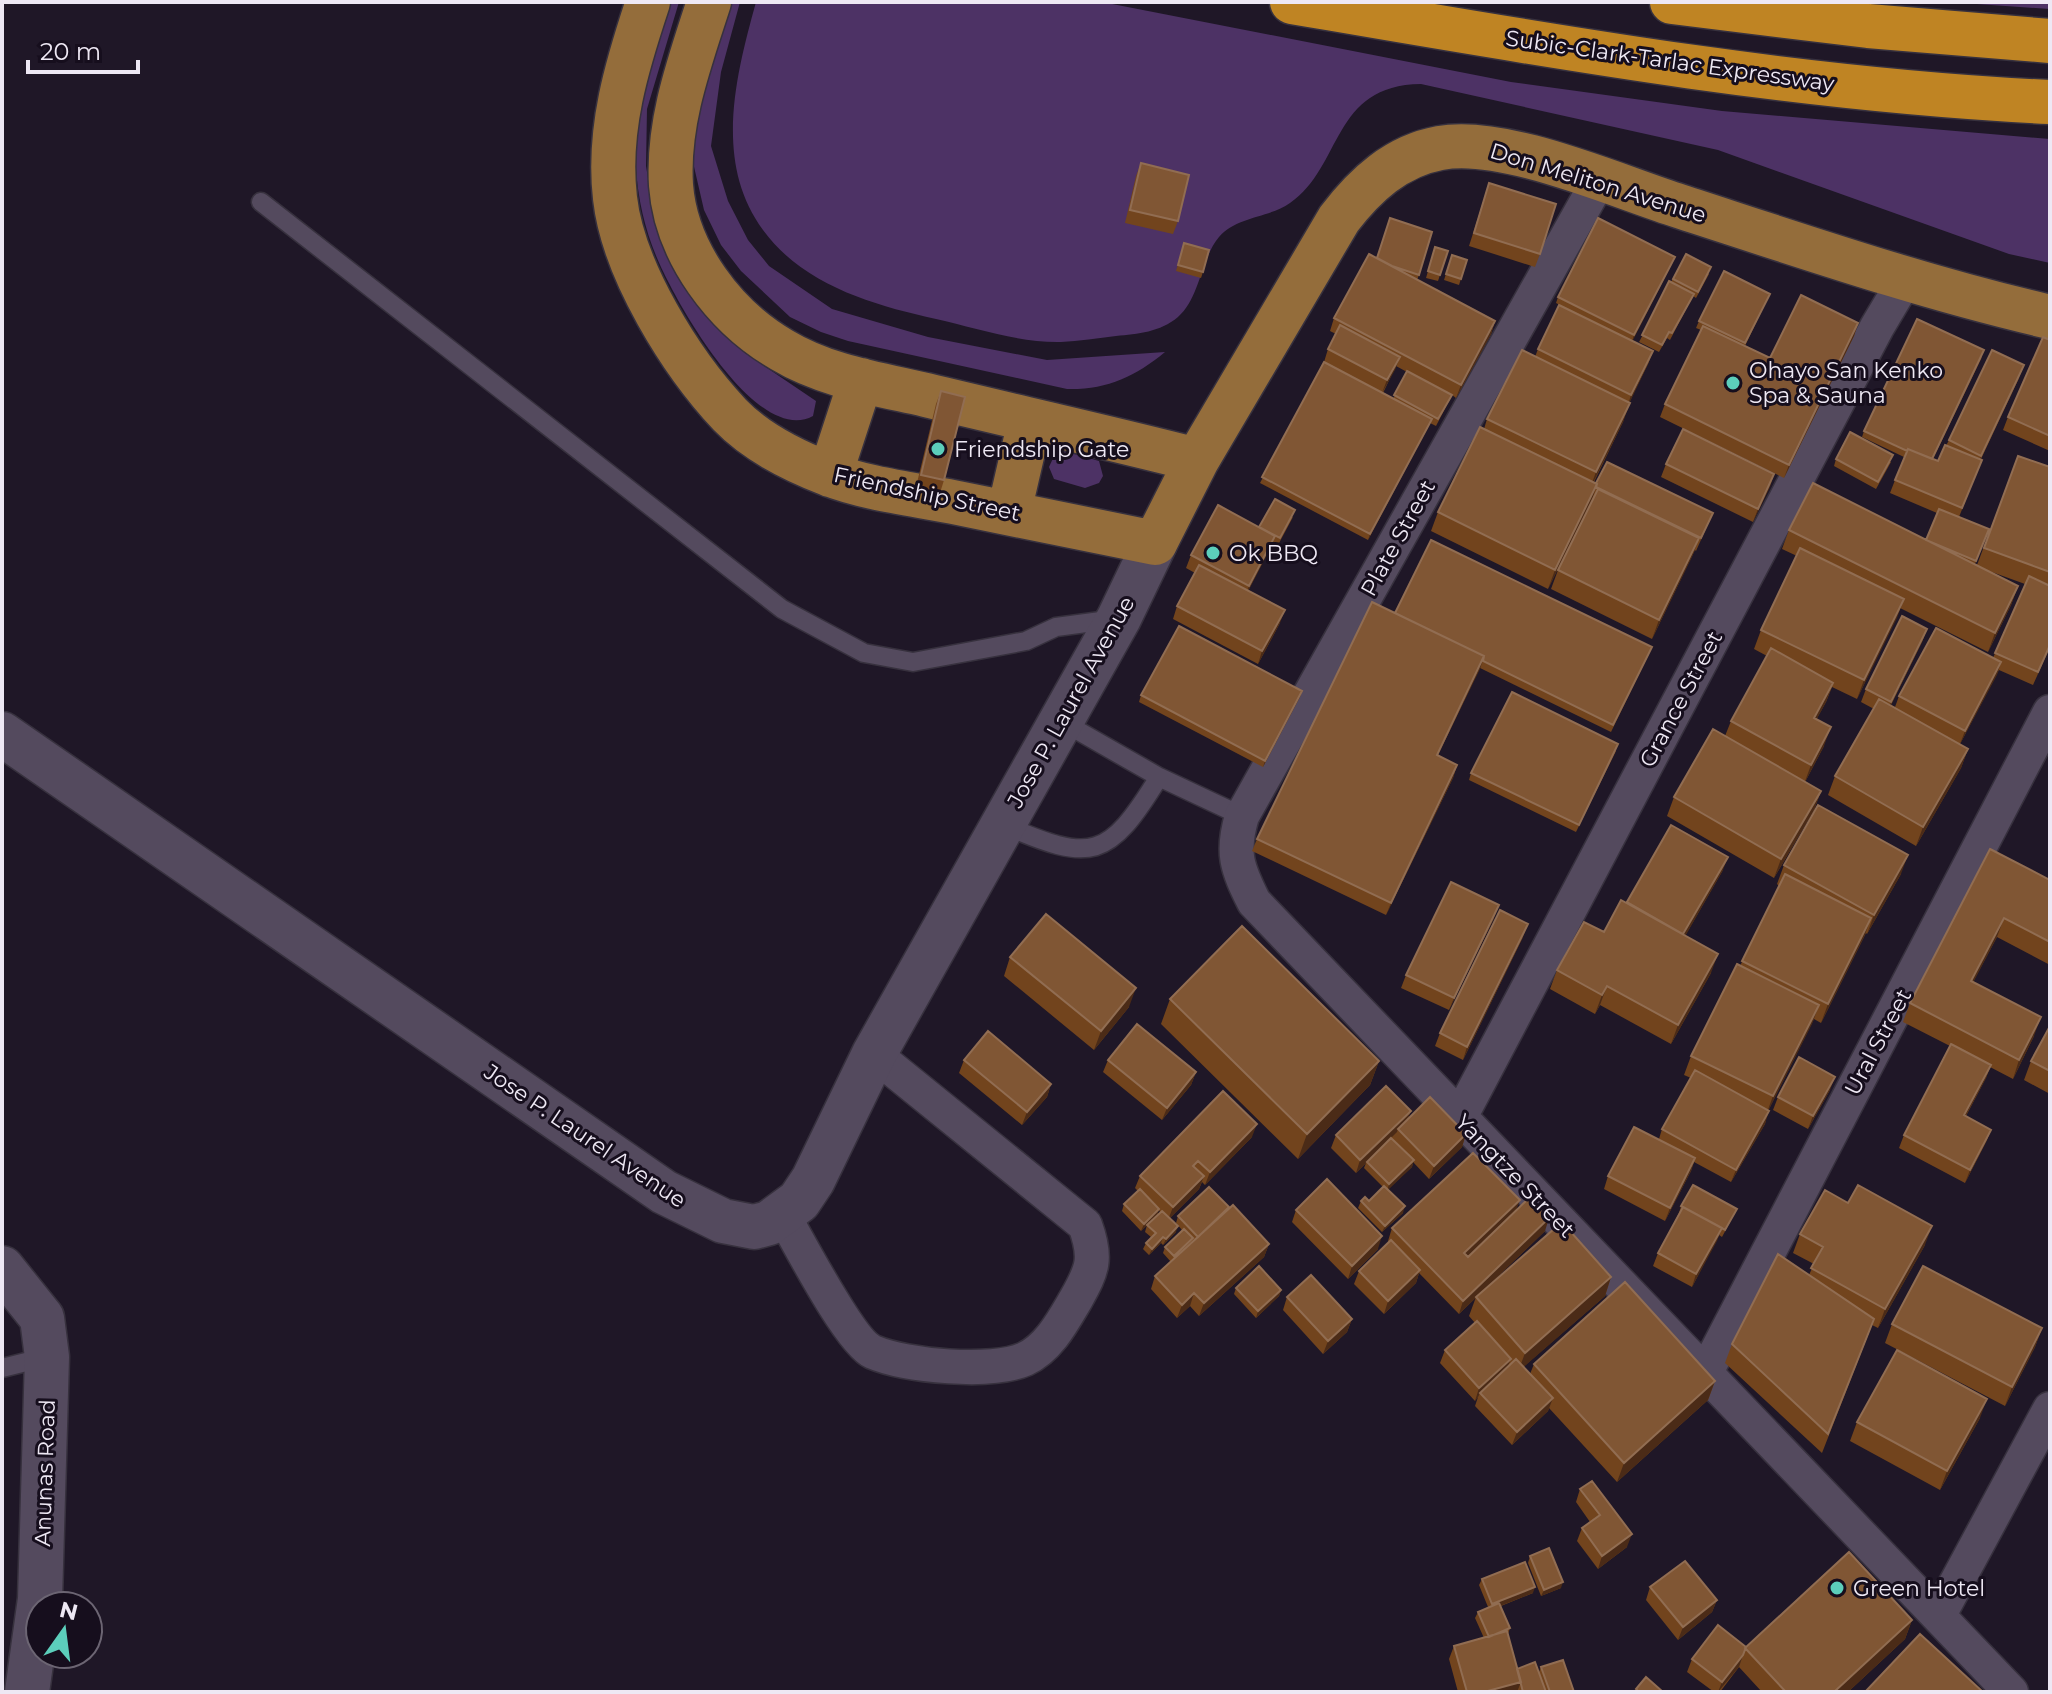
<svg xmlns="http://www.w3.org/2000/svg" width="2052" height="1694" viewBox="0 0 2052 1694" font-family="Montserrat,sans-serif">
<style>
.green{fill:#4d3265}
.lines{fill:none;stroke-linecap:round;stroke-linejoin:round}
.service-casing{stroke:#37313e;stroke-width:21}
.minor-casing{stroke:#37313e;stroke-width:37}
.tertiary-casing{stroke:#37313e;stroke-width:47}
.primary-casing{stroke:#37313e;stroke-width:47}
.motorway-casing{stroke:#37313e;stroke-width:47}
.service{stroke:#544a5e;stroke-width:18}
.minor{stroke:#544a5e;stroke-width:34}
.tertiary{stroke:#544a5e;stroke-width:44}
.primary{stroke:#946d3b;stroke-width:44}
.motorway{stroke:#bf8423;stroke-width:44}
.wall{fill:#72441d;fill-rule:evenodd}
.shaded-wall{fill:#4b2b17}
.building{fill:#805634;stroke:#916d52;stroke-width:2}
.poi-dot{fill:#5ccebb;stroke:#160e1d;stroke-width:3}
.labels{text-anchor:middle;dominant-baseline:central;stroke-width:6;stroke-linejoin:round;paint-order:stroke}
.street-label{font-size:22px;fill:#eee8f4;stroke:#160e1d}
.poi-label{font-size:22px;fill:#eee8f4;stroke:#160e1d;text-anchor:start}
</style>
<rect width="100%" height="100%" fill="#1f1727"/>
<path class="green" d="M668,2H679L647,109L646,166L652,202L724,332L745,353L816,401L813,416C756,447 674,299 657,258C645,230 638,199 636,169C631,112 650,55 668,2Z
M725,2H740L721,72L711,146L728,201L748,240L769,266L832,309L928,337L1047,360L1165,352C1135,377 1106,390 1067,389L848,341L821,332L790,317L741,271L721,245L704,210L689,145Z
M756,2H1102L1511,82L1722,111L2050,139V263L2009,254L1718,150L1421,84C1331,85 1343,167 1290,203C1269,218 1237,216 1219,237C1201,258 1200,298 1178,317C1160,332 1138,334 1116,336C1098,338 1079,341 1061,342C1020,343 976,328 936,319C873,305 803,285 763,230C713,162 736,75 756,2Z
M1948,2H2050V9Z
M1064,451L1099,461L1103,476L1099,483L1085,488L1054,479L1049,467L1055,454Z"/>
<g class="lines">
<g class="service-casing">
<path id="service" d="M261,202L782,609L864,653L913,662L1026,641L1056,627L1116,619
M1159,777L1242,816
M1004,825C1092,863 1108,860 1159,777L1061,721
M2,1368L46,1357"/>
</g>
<g class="minor-casing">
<path id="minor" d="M1599,180L1242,816C1231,853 1237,868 1254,902L2011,1692
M1459,1119L1877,327L1905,280
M783,1215C798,1241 850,1342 873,1352C906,1366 992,1374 1025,1359C1049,1348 1063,1321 1076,1299C1093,1269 1097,1258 1085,1225L874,1054
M1706,1372L2050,712
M1939,1615L2050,1409"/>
</g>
<g class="tertiary-casing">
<path id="tertiary" d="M2,734L664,1192L723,1221L754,1227L769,1223L799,1201L813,1180L874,1054L1119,618L1155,543
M2,1268L42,1318L47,1357L40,1599L27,1692"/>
</g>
<g class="primary-casing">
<path id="primary" d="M648,2C627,65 607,130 615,198C623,270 681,363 730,415C756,442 794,461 828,474C867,489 912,494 953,502C1020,515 1087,529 1155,543L1197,460L1339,219C1365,185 1396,156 1440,148C1504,136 1616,186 1679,206C1802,246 1924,288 2050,317
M709,2C690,61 667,122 671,185C676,253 725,317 782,350C825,376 878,384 926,395C1017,417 1107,437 1197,460
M830,475L861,380
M1009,512L1030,421"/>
</g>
<g class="motorway-casing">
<path id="motorway" d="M1292,2C1543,45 1795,90 2050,102
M1672,2L1868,26L2050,41"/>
</g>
<use href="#service" class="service"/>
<use href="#minor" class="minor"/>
<use href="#tertiary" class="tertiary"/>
<use href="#primary" class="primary"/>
<use href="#motorway" class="motorway"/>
</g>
<path class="wall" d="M1141,163L1178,221L1173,234L1125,223L1136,176Z
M1489,183L1540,254L1535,267L1469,246Z
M1435,247L1448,251L1438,281L1426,278Z
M1182,250L1203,272L1201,278L1176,271Z
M1686,254L1709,274L1696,298L1693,296L1670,340L1667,338L1659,352L1639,342Z
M1452,255L1467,260L1459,285L1444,280Z
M1675,257L1632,341L1653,351L1648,364L1629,403L1623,422L1594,482L1713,513L1696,551L1695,550L1652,639L1551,589L1558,570L1592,500L1548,589L1431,531L1438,512L1484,429L1487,419L1535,357L1538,349L1571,311L1556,303L1558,297Z
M1377,258L1419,275L1417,280L1495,321L1491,334L1456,398L1452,395L1436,426L1430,423L1368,540L1260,483L1324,362L1328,349L1336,334L1330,331L1334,318ZM1396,366L1407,372L1393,399L1383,393Z
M1767,300L1745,346L1770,358L1858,323L1854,336L1784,478L1660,417L1665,404L1701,330L1696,328L1699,321Z
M2050,340V451L2003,430L2008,417Z
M1982,357L1933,459L1938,461L1949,440L2019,378L1981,459L1977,472L1959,517L1989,529L1975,564L1977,565L2018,456L2050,467V647L2033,685L1999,670L1960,744L1968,749L1961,768L1916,846L1828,795L1835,776L1874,709L1861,702L1866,689L1927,629L1922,642L1891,705L1895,707L1899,696L1993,658L2025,584L1989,571L2018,586L2011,605L1988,652L1900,608L1857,699L1832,687L1826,702L1816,720L1824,746L1805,782L1821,791L1814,810L1774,878L1667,816L1674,797L1725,736L1731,721L1767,656L1754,649L1761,630L1797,556L1782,549L1789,530L1926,540L1937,513L1890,493L1904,457L1862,437L1864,431Z
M941,391L944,480L940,493L916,487L936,404Z
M1836,459L1891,462L1876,489L1834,466Z
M1666,464L1774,474L1753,522L1661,477Z
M1293,517L1278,545L1273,542L1248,591L1280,623L1258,664L1173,619L1177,606L1195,573L1186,568L1191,555L1259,527Z
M1395,613L1649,654L1611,732L1480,668L1438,755L1457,765L1453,778L1386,915L1252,851L1257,839Z
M1302,691L1263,767L1139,702L1141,695Z
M1616,751L1576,832L1469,780L1471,773Z
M1784,865L1901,874L1867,934L1866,933L1821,1023L1814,1019L1768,1111L1765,1124L1731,1182L1694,1162L1691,1171L1665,1221L1604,1189L1608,1176L1659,1139L1662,1129L1691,1078L1684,1075L1691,1056L1740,966L1779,886L1777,884Z
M1723,870L1685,936L1711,973L1671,1044L1600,1005L1595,1014L1550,989L1557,970L1604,932L1626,903Z
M2050,875V965L1997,937L1973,982L2034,1036L2013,1079L1990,1067L1986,1078L1966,1116L1991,1130L1986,1142L1965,1183L1899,1148L1904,1135L1950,1046L1903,1022L1910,1003L2048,879Z
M1494,918L1449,1010L1401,988L1406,975Z
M1523,937L1463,1060L1435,1046L1440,1033Z
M1010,957L1129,1007L1094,1050L1004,976Z
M1170,999L1379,1061L1370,1085L1298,1159L1161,1024Z
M2050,1026V1094L2024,1080L2031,1061Z
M964,1060L1051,1084L1047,1097L1022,1125L959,1073Z
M1108,1060L1196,1072L1191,1085L1162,1120L1103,1072Z
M1830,1090L1808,1129L1773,1110L1778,1097Z
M1411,1111L1407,1120L1466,1134L1462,1147L1429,1179L1413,1162L1412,1167L1388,1189L1403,1213L1382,1232L1358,1208L1361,1201H1369L1383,1187L1364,1168L1366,1163L1356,1173L1331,1148L1336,1135Z
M1252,1137L1205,1185L1202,1182L1199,1189L1170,1218L1176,1232L1163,1245L1161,1243L1149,1255L1143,1249L1146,1243L1151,1237L1145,1232L1147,1225L1160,1212L1159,1210L1157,1215L1141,1231L1122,1211L1124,1204L1138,1191L1135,1188L1140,1176Z
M1681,1206L1737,1209L1722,1237L1719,1235L1692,1287L1653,1266L1658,1253L1679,1213Z
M1229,1207L1269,1244L1264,1257L1199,1316L1190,1306L1177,1318L1151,1289L1155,1276L1171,1262L1163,1253L1165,1247L1182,1230L1176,1223L1178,1216Z
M1296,1210L1378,1249L1348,1279L1292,1222Z
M1515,1211L1545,1231L1459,1314L1419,1273L1416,1283L1384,1314L1354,1284L1359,1271L1389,1242L1388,1241L1392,1228Z
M1800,1234L1925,1245L1878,1328L1872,1325L1822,1453L1725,1363L1732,1344L1809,1275L1814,1264L1793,1253Z
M1611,1277L1605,1296L1523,1367L1530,1374L1534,1364L1715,1381L1708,1400L1617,1482L1549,1408L1548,1411L1512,1445L1475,1406L1478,1397L1475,1401L1440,1363L1445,1350L1475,1323L1469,1316L1476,1297Z
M1236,1288L1281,1290L1279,1296L1256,1318L1234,1294Z
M1287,1297L1352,1319L1347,1332L1323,1354L1283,1310Z
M1892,1324L2042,1328L2035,1347L2005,1406L1885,1343Z
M1980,1418L1940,1490L1850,1441L1857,1422Z
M1580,1489L1627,1547L1598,1569L1577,1541L1582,1528L1590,1522L1576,1502Z
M1530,1556L1561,1588L1541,1596L1528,1563Z
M1482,1579L1533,1593L1501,1606L1510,1628L1508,1634L1517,1669L1539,1672L1541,1667L1574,1692H1519L1518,1690L1517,1692H1458L1449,1659L1454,1646L1484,1638L1475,1618L1478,1612L1488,1607L1479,1585Z
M1650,1587L1717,1600L1712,1612L1678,1640L1646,1600Z
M1912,1620L1905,1639L1848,1692H1762L1739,1667L1720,1692H1714L1687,1672L1692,1659L1746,1647Z"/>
<path class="shaded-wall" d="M1675,257L1672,264L1632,342L1634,335Z
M1495,321L1491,334L1456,398L1461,385Z
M1858,323L1854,336L1784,478L1789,465Z
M1653,351L1648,364L1627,408L1631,395Z
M1400,357L1395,370L1382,393L1387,380Z
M2024,365L2019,378L1976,468L1981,456Z
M1630,403L1623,422L1589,491L1596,472Z
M1432,419L1429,426L1368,540L1370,534Z
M1774,474L1770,487L1753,522L1758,509Z
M1597,484L1591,503L1548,589L1555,570Z
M1275,536L1270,549L1244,599L1249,586Z
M1699,538L1692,557L1652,639L1659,620Z
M2018,586L2011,605L1988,652L1995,633Z
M1904,599L1897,618L1857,699L1864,680Z
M1285,610L1280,623L1258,664L1262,651Z
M1927,629L1922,642L1886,715L1891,702Z
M1484,656L1480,669L1432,767L1437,755Z
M2001,662L1997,675L1960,744L1965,731Z
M1833,683L1826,702L1807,737L1814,718Z
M1302,691L1300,697L1263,767L1265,761Z
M1831,727L1824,746L1804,784L1811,765Z
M1968,749L1961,768L1916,846L1923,827Z
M1457,765L1453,778L1386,915L1391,903Z
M1821,791L1814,810L1774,878L1781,859Z
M1908,855L1901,874L1867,934L1874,915Z
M1728,857L1723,870L1679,947L1683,934Z
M1499,905L1494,918L1449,1010L1454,998Z
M1871,918L1864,937L1821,1023L1828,1004Z
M2004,918L1997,937L1964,1000L1971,981Z
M1528,924L1523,937L1463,1060L1467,1047Z
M1718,954L1711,973L1671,1044L1678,1025Z
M1607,986L1600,1005L1595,1014L1602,995Z
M1136,988L1129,1007L1094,1050L1101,1031Z
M1819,1005L1812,1024L1766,1115L1773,1096Z
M2041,1017L2034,1036L2013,1079L2019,1060Z
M1379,1061L1370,1085L1298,1159L1307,1134Z
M1991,1065L1986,1078L1959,1128L1964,1115Z
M1196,1072L1191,1085L1162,1120L1167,1108Z
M1835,1077L1830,1090L1808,1129L1813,1116Z
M1051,1084L1047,1097L1022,1125L1027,1112Z
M1411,1111L1406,1123L1398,1129L1397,1132L1356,1173L1360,1160Z
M1769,1111L1765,1124L1731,1182L1736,1170Z
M1257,1124L1252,1137L1205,1185L1210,1172Z
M1991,1130L1986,1142L1965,1183L1970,1170Z
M1466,1134L1462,1147L1429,1179L1434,1166Z
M1695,1158L1691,1171L1665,1221L1670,1208Z
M1414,1160L1412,1167L1387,1191L1389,1184Z
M1204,1176L1199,1189L1168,1220L1173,1207Z
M1520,1200L1515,1213L1460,1266L1464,1253Z
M1405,1206L1403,1213L1382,1232L1385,1226Z
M1159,1209L1157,1215L1141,1231L1144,1224Z
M1549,1218L1545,1231L1459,1314L1463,1301Z
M1178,1226L1176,1232L1163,1245L1166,1239Z
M1932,1226L1925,1245L1878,1328L1885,1309Z
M1722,1228L1717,1241L1692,1287L1696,1274Z
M1382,1236L1378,1249L1348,1279L1352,1266Z
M1163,1237L1161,1243L1149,1255L1152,1249Z
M1269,1244L1264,1257L1199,1316L1204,1303Z
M1420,1270L1416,1283L1384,1314L1388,1301Z
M1611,1277L1605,1296L1518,1372L1525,1353Z
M1281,1290L1279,1296L1256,1318L1258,1311Z
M1194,1293L1190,1306L1177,1318L1182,1305Z
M1352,1319L1347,1332L1323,1354L1328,1341Z
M2042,1328L2035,1347L2005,1406L2012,1387Z
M1511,1359L1506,1371L1480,1393L1478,1397L1475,1401L1479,1388Z
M1715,1381L1708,1400L1617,1482L1624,1463Z
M1553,1398L1548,1411L1512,1445L1517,1432Z
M1987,1399L1980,1418L1940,1490L1947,1471Z
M1632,1534L1627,1547L1598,1569L1602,1556Z
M1563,1582L1561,1588L1541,1596L1544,1590Z
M1535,1587L1533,1593L1490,1610L1492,1604Z
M1717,1600L1712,1612L1678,1640L1683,1627Z
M1912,1620L1905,1639L1848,1692H1834Z
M1743,1655L1739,1667L1718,1692L1722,1682Z
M1521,1682L1517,1692H1484Z"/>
<path class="building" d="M1141,163L1189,175L1178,221L1130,210Z
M1489,183L1556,204L1540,254L1474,233Z
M1390,218L1432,232L1419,275L1392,266L1377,258Z
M1598,218L1675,257L1634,335L1558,297Z
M1184,243L1209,250L1203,272L1178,265Z
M1435,247L1448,251L1440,275L1428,271Z
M1369,254L1495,321L1461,385L1334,318Z
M1686,254L1711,267L1698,292L1673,279Z
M1452,255L1467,260L1461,279L1446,274Z
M1724,271L1770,294L1745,343L1699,321Z
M1669,281L1694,294L1672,333L1669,332L1662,345L1642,335Z
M1801,295L1858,323L1789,465L1665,404L1703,326L1770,358Z
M1559,305L1653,351L1631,395L1538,349Z
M1917,319L1984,350L1932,459L1908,449L1907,451L1864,431Z
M1340,325L1400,357L1387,380L1328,349Z
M2043,337L2050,340V436L2008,417Z
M1522,350L1630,403L1596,472L1487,419Z
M1992,350L2024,365L1981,456L1949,440Z
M1324,362L1432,419L1370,534L1262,477Z
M1407,371L1452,395L1438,419L1394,395Z
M941,391L965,397L944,480L921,475Z
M1480,427L1597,484L1555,570L1438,512Z
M1683,429L1774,474L1758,509L1666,464Z
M1850,432L1893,455L1878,482L1836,459Z
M1945,445L1982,460L1962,508L1895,480L1908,449L1938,461Z
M2018,456L2050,467V572L1984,548Z
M1607,462L1713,513L1701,538L1596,487L1597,484L1596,483Z
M1813,483L2018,586L1995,633L1789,530Z
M1598,489L1699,538L1659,620L1558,570Z
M1275,499L1295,510L1280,538L1259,527Z
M1218,505L1275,536L1249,586L1191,555Z
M1939,509L1989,529L1976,561L1926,540Z
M1431,540L1652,647L1613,725L1483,661L1484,656L1395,613Z
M1800,548L1904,599L1864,680L1761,630Z
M1199,565L1285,610L1262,651L1177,606Z
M2029,576L2050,586V645L2038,672L1995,653Z
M1372,602L1484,656L1437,755L1457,765L1391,903L1257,839Z
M1902,616L1927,629L1891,702L1866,689Z
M1179,626L1302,691L1265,761L1141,695Z
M1936,628L2001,662L1965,731L1899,696Z
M1771,648L1833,683L1814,718L1831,727L1811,765L1731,721Z
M1512,692L1618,744L1579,825L1471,773Z
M1879,699L1968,749L1923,827L1835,776Z
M1713,729L1821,791L1781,859L1674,797Z
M1818,805L1908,855L1874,915L1784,865Z
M1671,825L1728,857L1683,934L1627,902Z
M1990,849L2050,880V942L2004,918L1971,981L2041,1017L2019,1060L1910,1003Z
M1785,874L1871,918L1828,1004L1742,961Z
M1451,882L1499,905L1454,998L1406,975Z
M1621,900L1718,954L1678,1025L1607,986L1602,995L1557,970L1584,922L1604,932Z
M1500,910L1528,924L1467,1047L1440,1033Z
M1046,914L1136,988L1101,1031L1010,957Z
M1242,926L1379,1061L1307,1134L1170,999Z
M1737,964L1819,1005L1773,1096L1691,1056Z
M1137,1024L1196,1072L1167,1108L1108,1060Z
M2050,1026V1071L2031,1061Z
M988,1031L1051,1084L1027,1112L964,1060Z
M1951,1044L1991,1065L1964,1115L1991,1130L1970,1170L1904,1135Z
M1799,1057L1835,1077L1813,1116L1778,1097Z
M1695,1070L1769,1111L1736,1170L1662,1129Z
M1386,1086L1411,1111L1360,1160L1336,1135Z
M1223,1091L1257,1124L1210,1172L1198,1161L1193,1166L1204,1176L1173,1207L1140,1176Z
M1430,1097L1466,1134L1434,1166L1398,1129Z
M1634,1127L1695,1158L1670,1208L1608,1176Z
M1391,1138L1414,1160L1389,1184L1367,1162Z
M1473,1153L1520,1200L1464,1253L1468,1257L1529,1198L1549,1218L1463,1301L1392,1228Z
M1327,1179L1382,1236L1352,1266L1296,1210Z
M1693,1185L1737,1209L1725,1230L1681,1206Z
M1858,1185L1932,1226L1885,1309L1811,1268L1823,1247L1800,1234L1825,1190L1848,1203Z
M1384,1186L1405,1206L1385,1226L1361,1201L1365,1197L1369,1201Z
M1209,1187L1229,1207L1198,1237L1178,1216Z
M1140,1189L1159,1209L1144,1224L1124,1204Z
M1233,1205L1269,1244L1204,1303L1194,1293L1182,1305L1155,1276Z
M1683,1207L1722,1228L1696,1274L1658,1253Z
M1162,1211L1178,1226L1166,1239L1163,1237L1152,1249L1146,1243L1156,1233L1147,1225Z
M1562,1222L1611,1277L1525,1353L1476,1297Z
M1184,1229L1193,1238L1174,1256L1165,1247Z
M1391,1240L1420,1270L1388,1301L1359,1271Z
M1778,1254L1874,1319L1828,1434L1732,1344Z
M1259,1266L1281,1290L1258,1311L1236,1288Z
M1923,1266L2042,1328L2012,1387L1892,1324Z
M1311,1275L1352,1319L1328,1341L1287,1297Z
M1625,1282L1715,1381L1624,1463L1534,1364Z
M1477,1321L1511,1359L1479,1388L1445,1350Z
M1897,1350L1987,1399L1947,1471L1857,1422Z
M1516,1359L1553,1398L1517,1432L1480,1393Z
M1592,1481L1632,1534L1602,1556L1582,1528L1600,1515L1580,1489Z
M1549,1548L1563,1582L1544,1590L1530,1556Z
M1849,1552L1912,1620L1834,1692H1786L1745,1648Z
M1685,1561L1717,1600L1683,1627L1650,1587Z
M1525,1562L1535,1587L1492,1604L1482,1579Z
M1499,1603L1510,1628L1489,1637L1478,1612Z
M1718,1625L1746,1647L1743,1655L1722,1682L1692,1659Z
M1507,1631L1521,1682L1484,1692H1467L1454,1646Z
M1920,1634L1983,1692H1865Z
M1563,1660L1574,1692H1550L1541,1667Z
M1535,1662L1546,1692H1523L1517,1669Z
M1646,1677L1663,1692H1639L1636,1689Z"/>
<g class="poi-dot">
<circle cx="1733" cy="383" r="8"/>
<circle cx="938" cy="449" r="8"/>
<circle cx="1213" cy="553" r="8"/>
<circle cx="1837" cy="1588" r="8"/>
</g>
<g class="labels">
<g class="street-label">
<text transform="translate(1670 61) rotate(8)">Subic-Clark-Tarlac Expressway</text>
<text transform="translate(1598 183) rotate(17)">Don Meliton Avenue</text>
<text transform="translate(927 494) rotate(12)">Friendship Street</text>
<text transform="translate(1398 538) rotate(-61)">Plate Street</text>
<text transform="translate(1681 699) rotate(-62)">Grance Street</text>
<text transform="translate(1071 702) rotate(-61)">Jose P. Laurel Avenue</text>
<text transform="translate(1878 1042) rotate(-62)">Ural Street</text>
<text transform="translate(585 1136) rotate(34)">Jose P. Laurel Avenue</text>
<text transform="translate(1515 1176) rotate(46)">Yangtze Street</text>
<text transform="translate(45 1473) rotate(-88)">Anunas Road</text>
</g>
<g class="poi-label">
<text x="1749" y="370">Ohayo San Kenko<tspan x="1749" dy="25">Spa &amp; Sauna</tspan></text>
<text x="954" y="449">Friendship Gate</text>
<text x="1229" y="553">Ok BBQ</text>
<text x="1853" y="1588">Green Hotel</text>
</g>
</g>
<rect width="2052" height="1694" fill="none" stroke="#eee8f4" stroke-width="8"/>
<g transform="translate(64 1630) rotate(14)"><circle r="38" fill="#160e1d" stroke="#6c6573" stroke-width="2"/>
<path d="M0-6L14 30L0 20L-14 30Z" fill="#5ccebb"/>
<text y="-12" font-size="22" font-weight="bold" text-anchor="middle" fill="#eee8f4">N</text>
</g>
<path d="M28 60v12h110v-12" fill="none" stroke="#eee8f4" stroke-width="4"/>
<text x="40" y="60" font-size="24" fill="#eee8f4" stroke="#160e1d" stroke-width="6" paint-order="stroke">20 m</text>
</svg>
